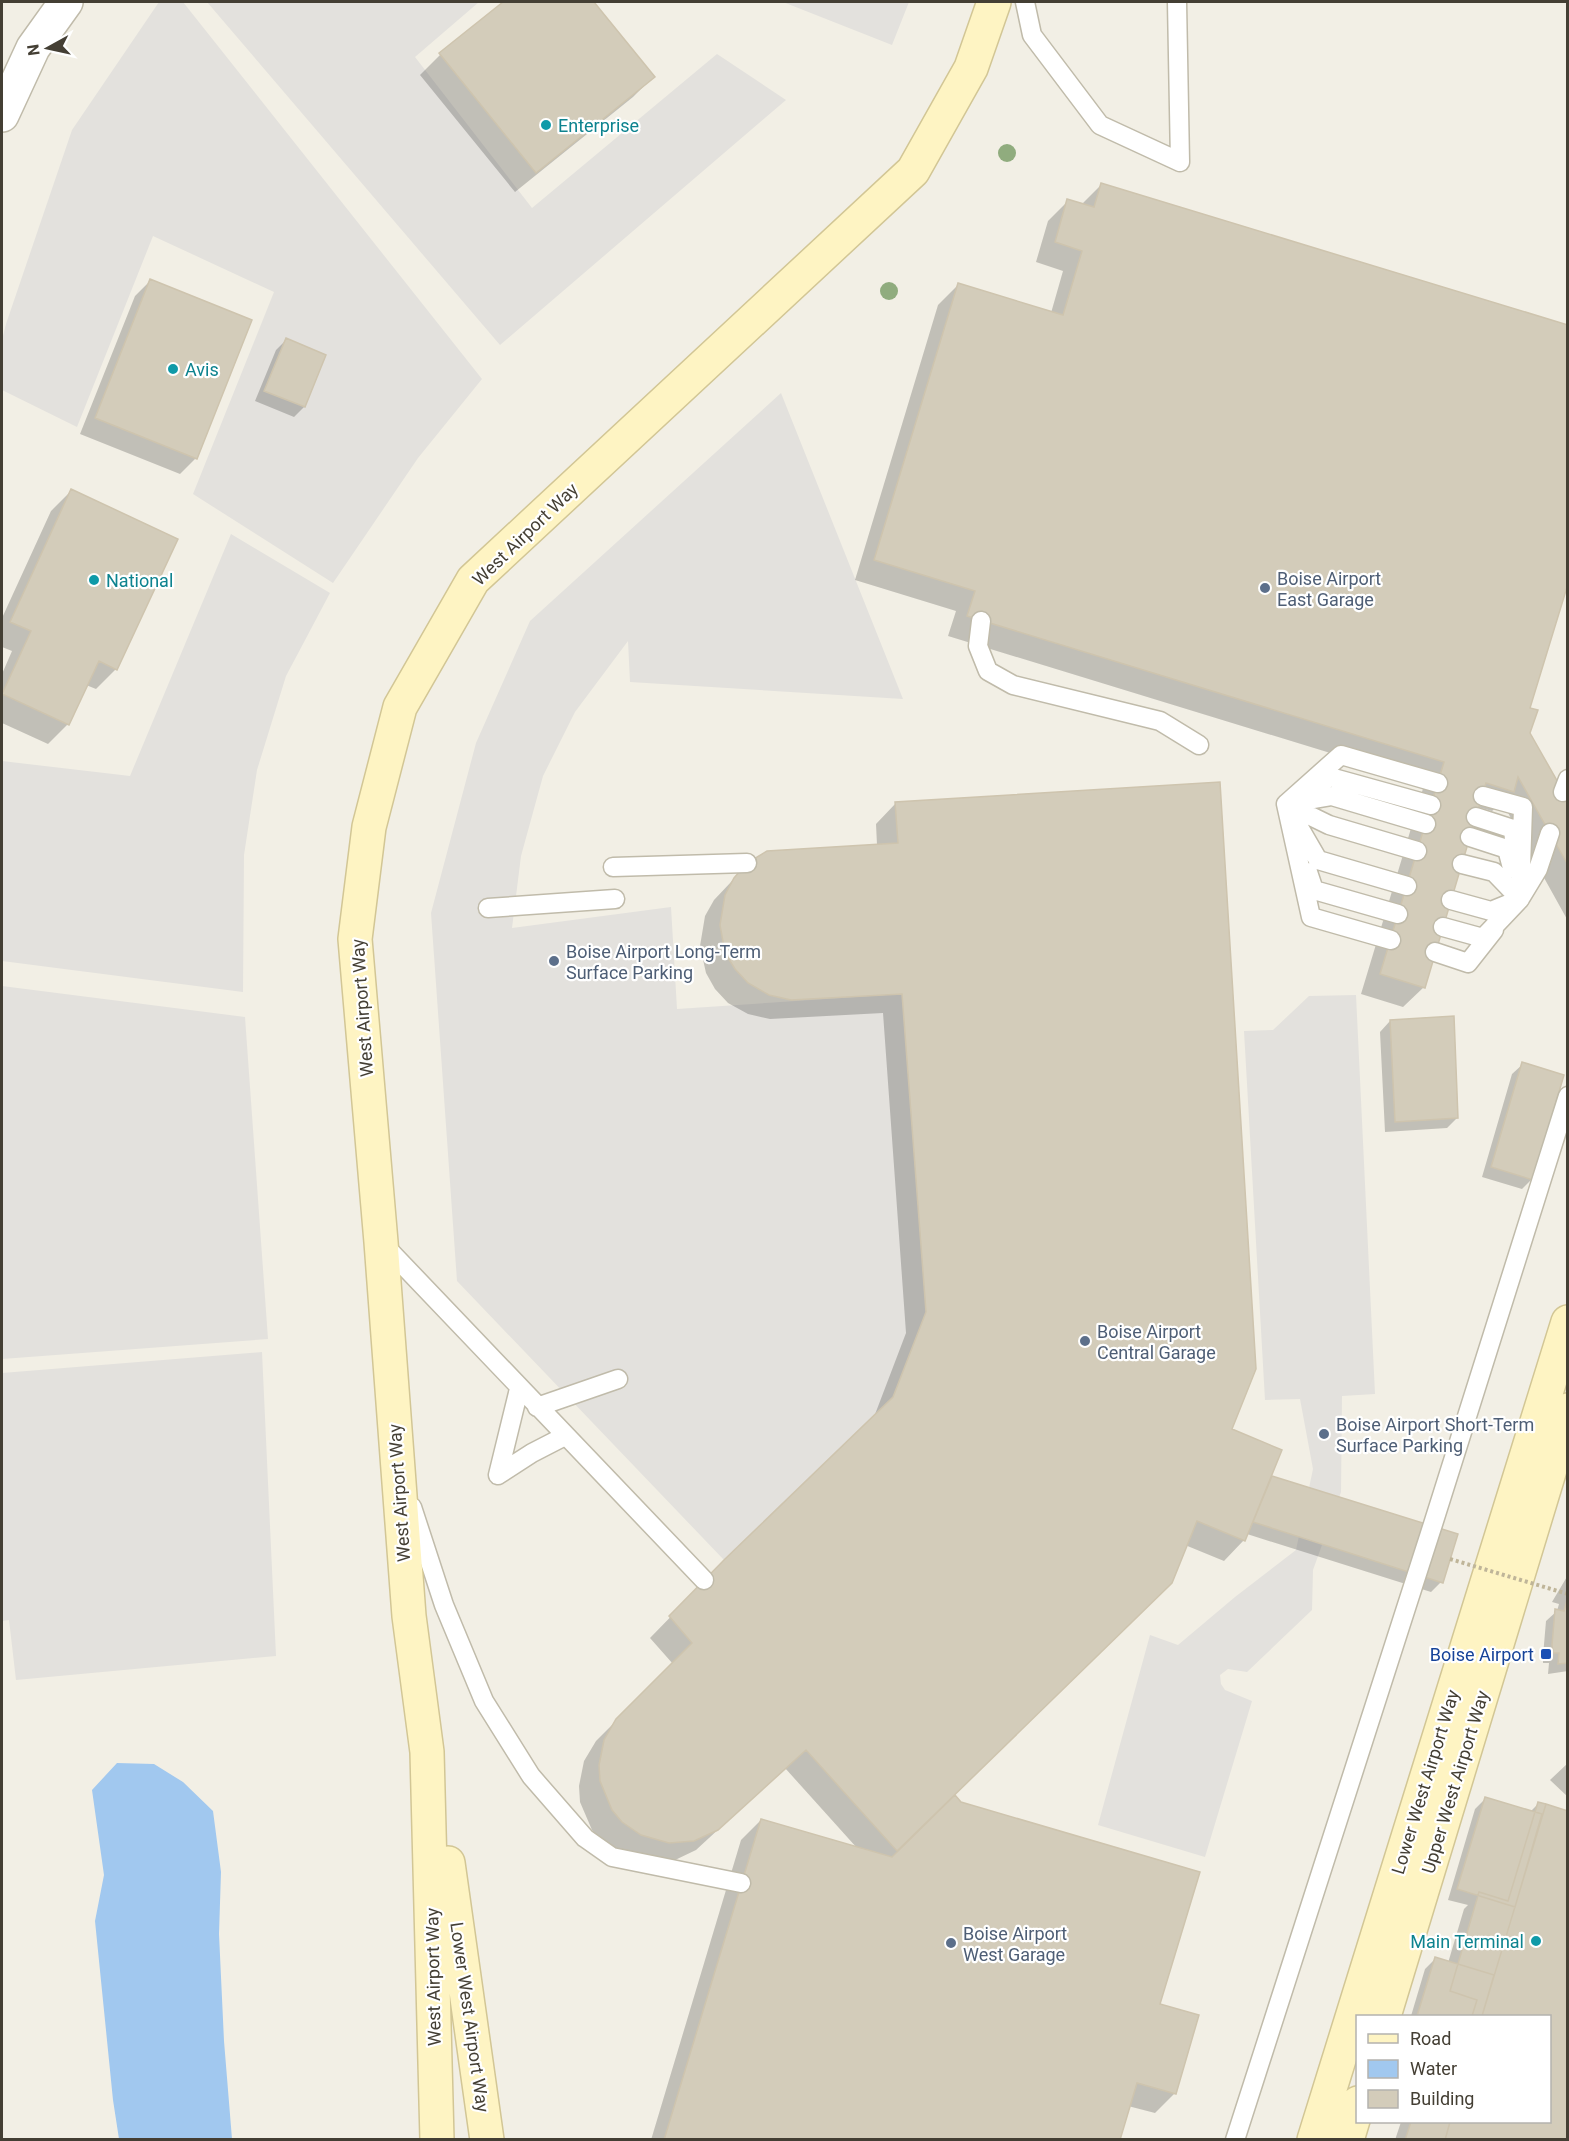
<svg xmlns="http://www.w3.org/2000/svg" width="1569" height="2141" viewBox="0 0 1569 2141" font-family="Roboto,sans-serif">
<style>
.parking{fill:#e3e1dd}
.water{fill:#a1c8ef}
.shadow{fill:#0003}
.building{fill:#d3ccba;stroke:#cec4ae;stroke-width:1.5}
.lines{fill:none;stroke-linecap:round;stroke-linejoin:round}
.service-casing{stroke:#c0bbaa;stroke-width:21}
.tertiary-casing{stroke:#c0bbaa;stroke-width:36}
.secondary-casing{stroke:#d2c695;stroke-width:36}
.service{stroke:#fff;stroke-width:18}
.tertiary{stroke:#fff;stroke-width:33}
.secondary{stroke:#fef4c3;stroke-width:33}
.path-bridge{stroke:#bfb599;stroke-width:4;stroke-dasharray:3 3;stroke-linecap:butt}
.tree{fill:#90ac7e}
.culture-dot{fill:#0f9aa8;stroke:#fff;stroke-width:2}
.service-dot{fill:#5c6f8a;stroke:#fff;stroke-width:2}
.transit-dot{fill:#1a4fb4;stroke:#fff;stroke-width:2}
.labels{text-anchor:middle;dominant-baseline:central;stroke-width:4.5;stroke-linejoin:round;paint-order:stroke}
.culture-label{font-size:18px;fill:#0d838f;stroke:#fff;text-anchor:start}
.street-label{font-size:18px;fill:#443f34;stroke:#fff}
.service-label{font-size:18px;fill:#4e5e75;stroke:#fff;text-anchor:start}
.transit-label{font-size:18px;fill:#164399;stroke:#fff;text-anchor:end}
</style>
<rect width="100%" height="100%" fill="#f2efe5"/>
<path class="parking" d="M159,2H183L482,379L418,458L333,583L193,494L274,292L153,236L77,427L2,390V340L6,324L72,130Z
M207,2H479L415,57L532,208L717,54L786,100L500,345Z
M783,2H909L892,45Z
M781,393L903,699L630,682L628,641L575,712L543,776L521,856L512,928L671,907L677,1009L902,994L926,1312L893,1397L724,1560L457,1281L431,913L476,743L530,621Z
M231,534L330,593L286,676L257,770L244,855L243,992L2,961V761L130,776Z
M2,986L245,1017L268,1339L2,1359Z
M1356,995L1375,1394L1342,1396L1341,1492L1313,1570L1312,1610L1247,1672L1228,1669L1220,1675L1221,1684L1225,1690L1252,1701L1205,1857L1098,1825L1150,1635L1178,1645L1235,1597L1296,1550L1313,1469L1300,1399L1265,1400L1244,1031L1273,1030L1309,996Z
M262,1352L276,1656L16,1680L9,1620L2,1621V1373Z"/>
<path class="water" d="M117,1763L154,1764L183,1782L213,1811L221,1872L219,1934L224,2041L232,2139H119L113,2100L95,1921L104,1875L92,1790Z"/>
<path class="shadow" d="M505,2H592L653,77L633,97L515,192L420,75L440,55Z
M1102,184L1528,709L1529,734L1568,804V921L1502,802L1492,811L1478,807L1424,987L1403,1007L1361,994L1425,782L948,636L956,611L855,580L938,305L958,285L1051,313L1063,271L1036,262L1048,221L1068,201L1081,205Z
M150,281L196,458L180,474L80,434L135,296Z
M286,340L304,407L294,417L255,401L276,350Z
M71,491L116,669L96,689L86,685L68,724L48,744L2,723V674L12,651L2,647V618L51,511Z
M896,803L1230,1430L1268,1482L1272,1477L1441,1582L1431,1592L1247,1534L1244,1540L1224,1561L1185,1545L953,1795L1158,2005L1175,2093L1155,2113L1128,2106L1118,2140H651L741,1840L761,1820L857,1848L785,1768L696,1850L673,1861L620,1855L602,1842L592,1830L580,1802L579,1786L584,1761L596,1741L673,1664L650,1638L725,1561L874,1417L906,1333L883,1013L770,1019L748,1014L728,1003L715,989L706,973L700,946L705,916L714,900L748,864L877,845L876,824Z
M1390,1021L1457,1118L1447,1128L1385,1132L1380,1032Z
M1523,1064L1532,1179L1522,1189L1482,1177L1512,1074Z
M1568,1575V1671L1548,1674L1549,1663H1543V1656L1546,1621L1557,1611L1559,1604L1552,1602Z
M1568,1763V1797L1550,1780Z
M1485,1799L1530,1812L1538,1804L1568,2140H1395L1401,2122H1550V2016H1411L1425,1969L1435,1959L1448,1963L1464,1909L1468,1905L1448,1900L1475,1809Z"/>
<path class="building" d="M503,2H594L655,77L536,173L439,53Z
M1101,183L1568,325V584L1530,708L1538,710L1530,733L1568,800V865L1518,777L1514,792L1486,783L1425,988L1380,974L1444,762L967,616L975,591L874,560L958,283L1063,315L1082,251L1055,242L1067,199L1094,207Z
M150,279L252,320L197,459L95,418Z
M286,338L326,355L305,407L264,391Z
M71,489L178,539L117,670L99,661L69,725L2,694L31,631L10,622Z
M1220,782L1256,1369L1232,1429L1282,1450L1245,1541L1197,1521L1172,1583L897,1851L806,1750L718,1830L694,1841L669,1843L641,1835L622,1822L612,1810L600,1781L599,1765L604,1740L616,1719L692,1643L669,1616L724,1560L893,1397L926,1312L902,994L791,1000L769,995L748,983L735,969L725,953L720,925L725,895L734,878L747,863L767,851L898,843L895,802Z
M1454,1016L1458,1118L1395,1122L1390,1020Z
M1522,1062L1564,1075L1533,1180L1491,1167Z
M1272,1476L1458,1534L1443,1583L1253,1522Z
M1568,1597V1663L1558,1664L1559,1653H1553L1552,1645L1555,1609L1564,1611Z
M955,1795L961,1802L1200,1872L1160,2004L1199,2015L1176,2094L1137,2083L1120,2140H664L761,1819L892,1857Z
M1485,1797L1542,1814L1515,1907L1457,1889Z
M1538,1802L1546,1804L1482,2016H1472L1477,2000L1450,1991L1479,1892L1508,1901Z
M1546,1804L1568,1811V2140H1445L1450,2122H1550V2016H1482Z
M1435,1957L1494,1975L1482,2016H1417Z
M1411,2122H1450L1445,2140H1405Z"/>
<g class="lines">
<g class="service-casing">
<path id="service" d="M1025,2L1032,35L1100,125L1180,162L1177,2
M981,621L978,646L988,671L1013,685L1160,721L1199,745
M1313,787L1330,777L1431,805
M1563,792L1568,779
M1297,802L1332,796L1426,824
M1286,804L1311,917L1391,940
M1286,804L1341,755L1438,783
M1286,804L1329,825L1417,851
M1476,817L1513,829L1515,849
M1296,822L1318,860L1407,886
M1470,837L1507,849L1512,868
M1462,864L1494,872L1520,899
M613,867L747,863
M1308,872L1314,890L1398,914
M1521,897L1538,869L1550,833
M1451,900L1491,911L1513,902
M488,908L615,899
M1443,927L1483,938L1520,899L1523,807L1483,796
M1435,952L1468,963L1494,930
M384,1245L704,1580
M537,1407L618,1379
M498,1475L519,1389
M498,1475L532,1453L565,1436
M412,1507L444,1605L484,1701L531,1776L585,1838L612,1857L741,1883
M1235,2140L1434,1521L1568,1096"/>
</g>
<g class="tertiary-casing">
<path id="tertiary" d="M2,115L33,48L66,2"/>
</g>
<g class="secondary-casing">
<path id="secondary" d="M448,1863L487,2140
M1384,2016L1568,1410
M437,2140L427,1752L409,1616L381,1242L355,939L369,827L400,707L473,580L913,171L971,68L994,2
M1314,2140L1568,1322
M1347,2140L1358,2103"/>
</g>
<use href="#service" class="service"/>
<use href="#tertiary" class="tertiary"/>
<use href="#secondary" class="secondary"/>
<path class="path-bridge" d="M1450,1559L1568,1594"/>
</g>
<g class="tree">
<circle cx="1007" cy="153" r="9"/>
<circle cx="889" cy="291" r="9"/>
</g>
<g class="culture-dot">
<circle cx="546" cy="125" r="6"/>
<circle cx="173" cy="369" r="6"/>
<circle cx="94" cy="580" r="6"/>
<circle cx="1536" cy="1941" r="6"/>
</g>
<g class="service-dot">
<circle cx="1265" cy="588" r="6"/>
<circle cx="554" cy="961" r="6"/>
<circle cx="1085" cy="1341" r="6"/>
<circle cx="1324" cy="1434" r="6"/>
<circle cx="951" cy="1943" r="6"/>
</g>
<rect class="transit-dot" x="1540" y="1648" width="12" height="12" rx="3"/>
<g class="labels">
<g class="culture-label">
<text x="558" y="125">Enterprise</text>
<text x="185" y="369">Avis</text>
<text x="106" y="580">National</text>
<text x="1524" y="1941" text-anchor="end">Main Terminal</text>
</g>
<g class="street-label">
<text transform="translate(525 534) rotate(-44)">West Airport Way</text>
<text transform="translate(362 1008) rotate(-94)">West Airport Way</text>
<text transform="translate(399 1493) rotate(-94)">West Airport Way</text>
<text transform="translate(1425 1782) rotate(-73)">Lower West Airport Way</text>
<text transform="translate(1455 1782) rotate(-73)">Upper West Airport Way</text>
<text transform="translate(433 1977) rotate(-91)">West Airport Way</text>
<text transform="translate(470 2017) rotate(82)">Lower West Airport Way</text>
</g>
<g class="service-label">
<text x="1277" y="578">Boise Airport<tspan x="1277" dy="21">East Garage</tspan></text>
<text x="566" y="951">Boise Airport Long-Term<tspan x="566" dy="21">Surface Parking</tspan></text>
<text x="1097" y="1331">Boise Airport<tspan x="1097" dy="21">Central Garage</tspan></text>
<text x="1336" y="1424">Boise Airport Short-Term<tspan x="1336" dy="21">Surface Parking</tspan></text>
<text x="963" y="1933">Boise Airport<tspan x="963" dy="21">West Garage</tspan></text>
</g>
<g class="transit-label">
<text x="1534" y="1654">Boise Airport</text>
</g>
</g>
<rect width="1569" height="2141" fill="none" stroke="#443f34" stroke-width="6"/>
<rect x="1356" y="2015" width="195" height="108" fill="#ffffff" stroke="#b4b2ae" stroke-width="1.5"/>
<rect x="1368" y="2034" width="30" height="9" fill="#fef4c3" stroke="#b4b2ae" stroke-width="1.5"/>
<text x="1410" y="2045" font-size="18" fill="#443f34">Road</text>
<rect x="1368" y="2060" width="30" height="18" fill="#a1c8ef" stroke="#b4b2ae" stroke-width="1.5"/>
<text x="1410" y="2075" font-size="18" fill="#443f34">Water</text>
<rect x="1368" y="2090" width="30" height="18" fill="#d3ccba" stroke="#b4b2ae" stroke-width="1.5"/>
<text x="1410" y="2105" font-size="18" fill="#443f34">Building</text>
<g transform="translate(48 48) rotate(262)" stroke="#ffffff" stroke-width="4.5" paint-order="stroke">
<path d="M0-4.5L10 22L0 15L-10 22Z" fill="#443f34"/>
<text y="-9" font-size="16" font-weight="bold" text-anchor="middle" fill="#443f34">N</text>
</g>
</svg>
